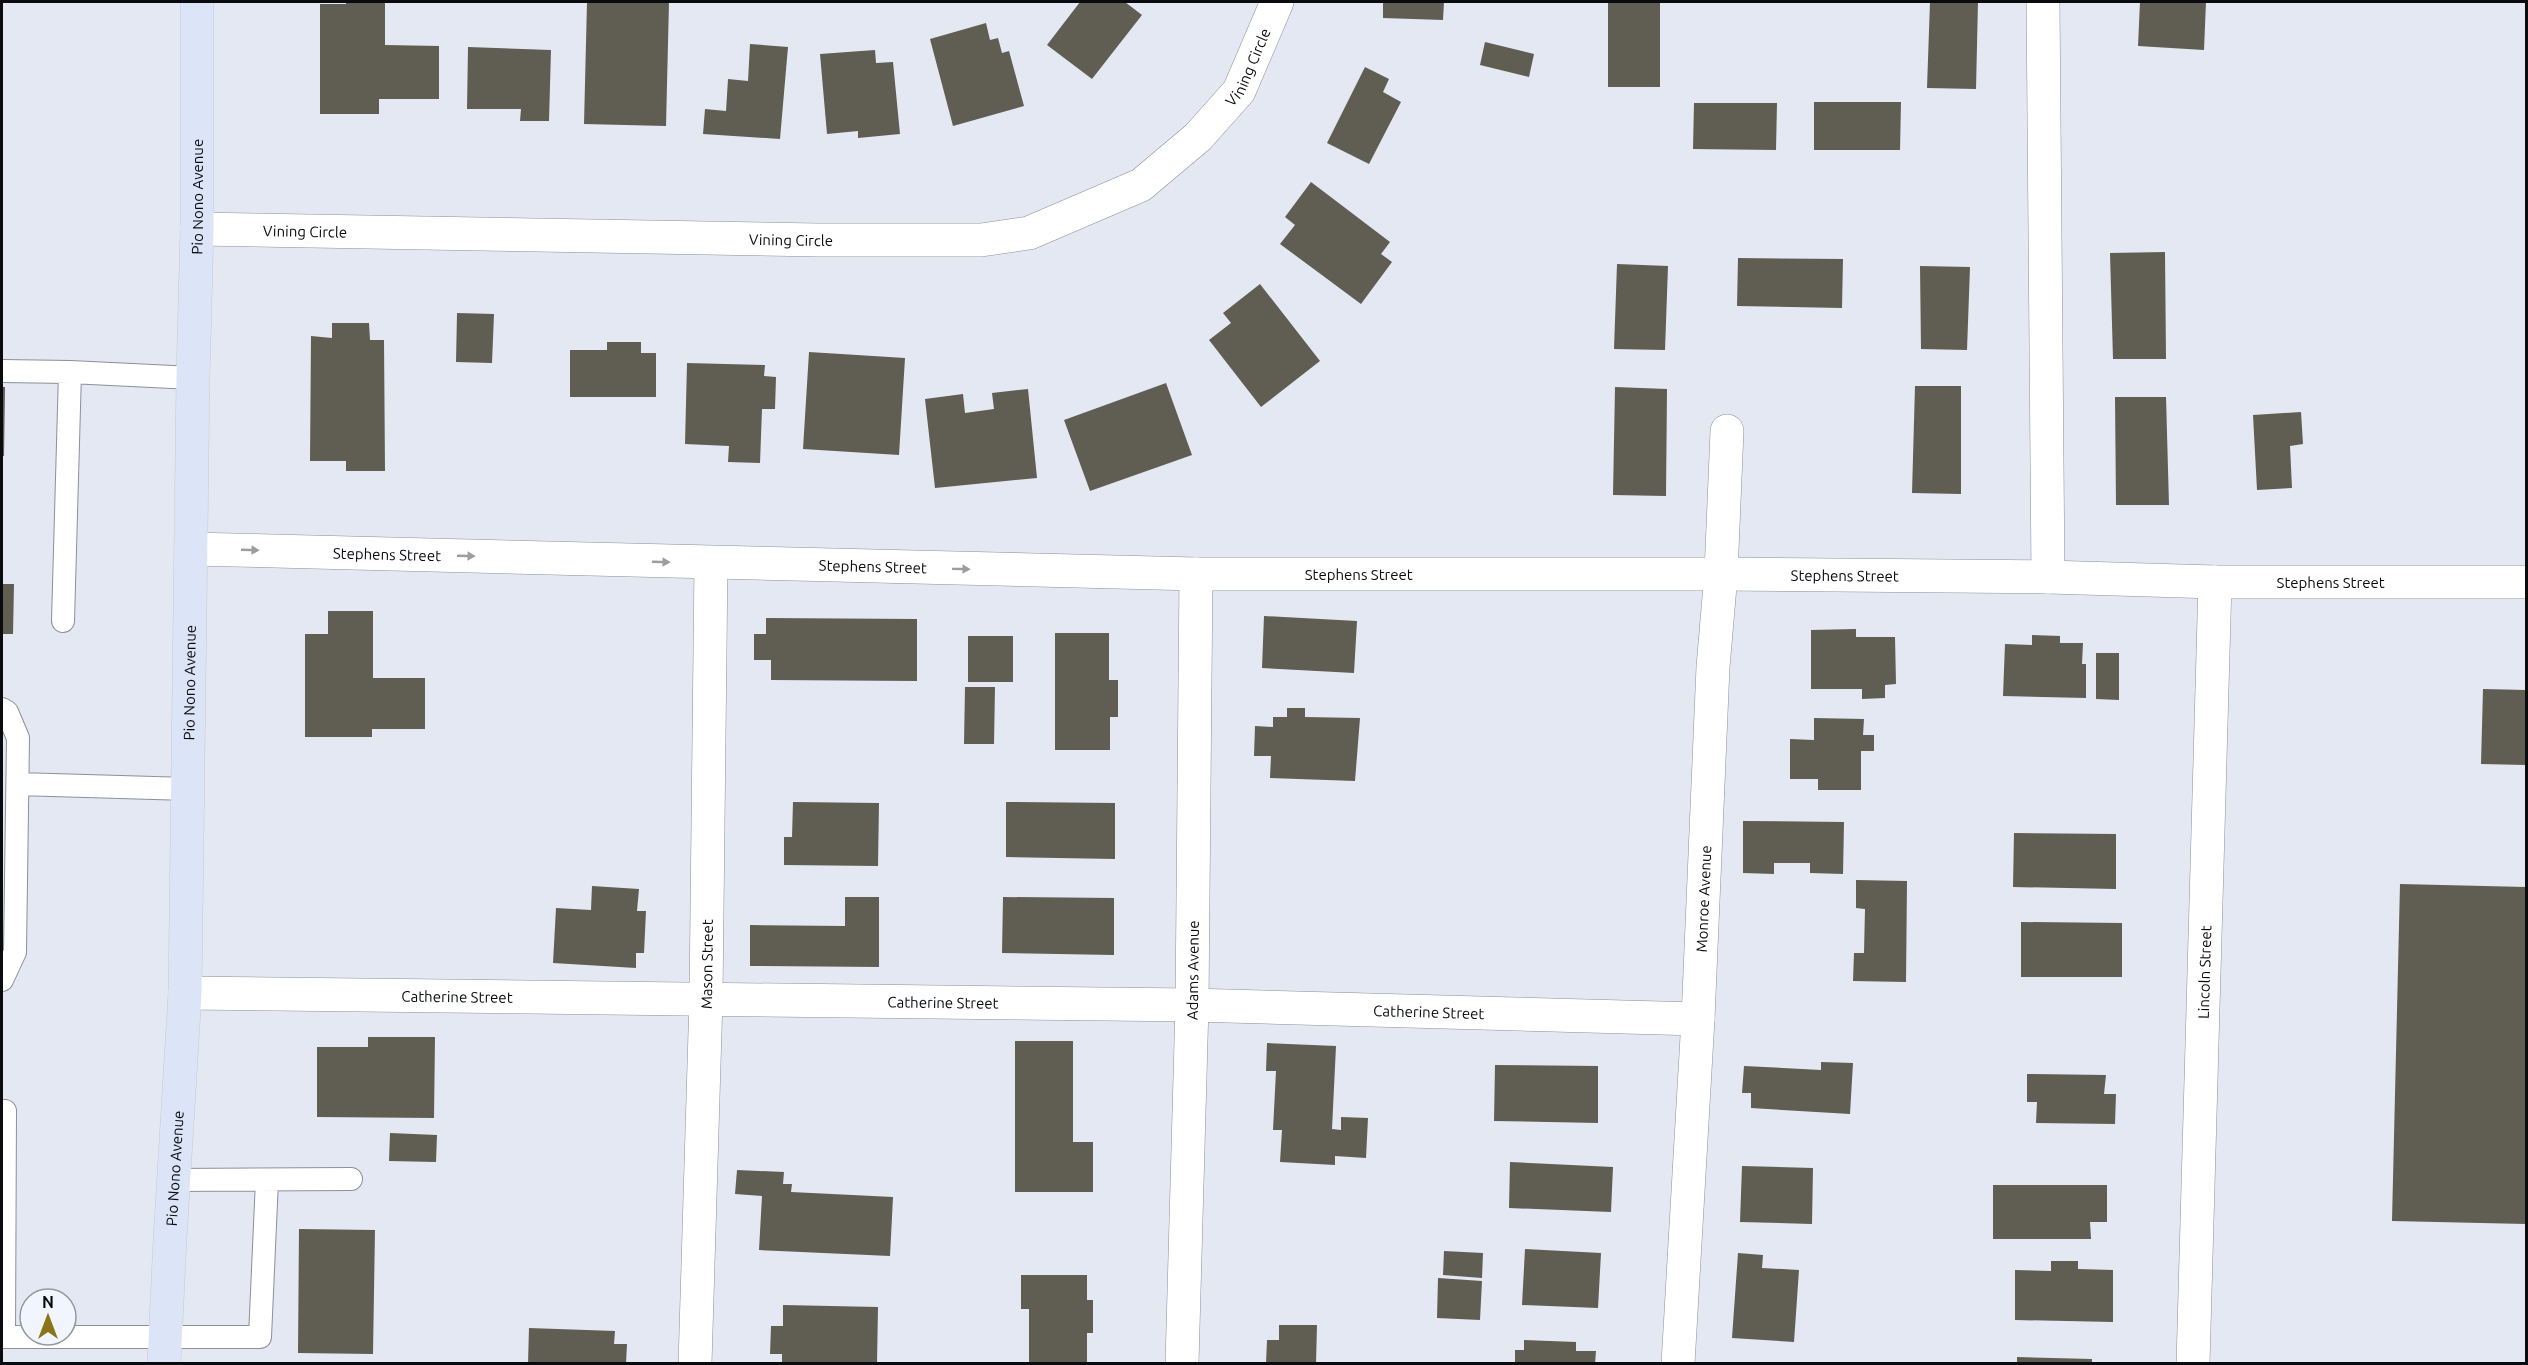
<svg xmlns="http://www.w3.org/2000/svg" width="2528" height="1365" viewBox="0 0 2528 1365" font-family="Ubuntu,sans-serif">
<style>
.building{fill:#605d53}
.lines{fill:none;stroke-linecap:round;stroke-linejoin:round}
.lane-casing{stroke:#8b909a;stroke-width:24}
.street-casing{stroke:#8b909a;stroke-width:34}
.primary-casing{stroke:#c9c9ca;stroke-width:34}
.lane{stroke:#fff;stroke-width:22}
.street{stroke:#fff;stroke-width:33}
.primary{stroke:#dce5f7;stroke-width:33}
.oneway{fill:#9d9d9f}
.labels{text-anchor:middle;dominant-baseline:central;stroke-width:6;stroke-linejoin:round;paint-order:stroke}
.street-label{font-size:15px;fill:#090b0f;stroke:#f1f6fe}
</style>
<rect width="100%" height="100%" fill="#e3e8f3"/>
<path class="building" d="M346,2H385V45L439,46V99H379V114H320V4H346Z
M587,2H669L666,126L584,124Z
M1080,2H1125L1142,15L1092,79L1047,45Z
M1383,2H1444L1443,20L1383,18Z
M1608,2H1660V87H1608Z
M1930,2H1978L1976,89L1927,88Z
M2140,2H2206L2204,50L2138,46Z
M986,23L990,40L998,38L1002,53L1009,51L1024,106L953,126L930,39Z
M1485,42L1534,54L1529,77L1480,65Z
M750,44L788,47L780,139L703,134L705,109L726,111L728,79L748,81Z
M468,47L551,50L549,121H520L521,109H467Z
M875,50L876,63L893,62L900,134L858,138V131L827,134L820,54Z
M1365,67L1389,79L1383,92L1401,102L1369,164L1327,143Z
M1814,102H1901L1900,150H1814Z
M1694,103H1777L1776,150L1693,149Z
M1311,182L1390,242L1381,254L1392,262L1361,304L1280,244L1295,225L1285,217Z
M2165,252L2166,359H2113L2110,253Z
M1738,258L1843,259L1842,308L1737,306Z
M1617,264L1668,266L1665,350L1614,349Z
M1920,266L1970,267L1967,350L1921,349Z
M1260,284L1320,361L1261,407L1209,340L1231,323L1223,313Z
M457,313L494,314L492,363L456,362Z
M332,323H369L370,340H384L385,471H346V461H310L311,336L332,338Z
M607,342H641V353H656V397H570V350H607Z
M809,352L905,358L899,455L803,449Z
M687,363L765,365L764,376L776,377L775,409H762L760,463L728,462L729,446L685,444Z
M1166,383L1192,455L1090,491L1064,420Z
M1915,386H1961V494L1912,493Z
M2,387H5L4,456H2Z
M1615,387L1667,389L1666,496L1613,495Z
M1028,389L1037,478L935,488L925,399L963,394L965,413L994,409L992,393Z
M2115,397H2166L2169,505H2116Z
M2301,412L2303,444L2290,446L2292,488L2257,490L2253,415Z
M2,584H14L13,634H2Z
M328,611H373V678H425V729H372V737H305V634H328Z
M1264,616L1357,621L1354,673L1262,668Z
M766,618L917,619V681L771,680V660H754V634H766Z
M1856,629V637H1895L1896,684L1885,685V698L1862,699V689H1811V630Z
M1055,633H1109V680H1118V717H1110V750H1055Z
M2032,635L2060,636V643H2083L2082,664H2086V698L2003,696L2005,644L2032,645Z
M968,636H1013V682H968Z
M2096,653H2119V700L2096,699Z
M965,687H995L994,744H964Z
M2483,689L2526,690V765L2481,764Z
M1287,708H1305V717L1360,718L1355,781L1270,778L1271,756H1254L1255,726L1273,727V717H1287Z
M1814,718L1864,719L1863,735H1874V751H1861V790H1818V779H1790V739L1814,740Z
M793,802L879,803L878,866L784,865V837H792Z
M1006,802L1115,803V859L1006,857Z
M1743,821L1844,822L1843,874L1810,873V863H1774V874L1743,873Z
M2014,833L2116,834V889L2013,887Z
M1856,880L1907,881L1906,982L1853,981L1854,953H1864L1865,909L1856,908Z
M2400,884L2526,887V1224L2392,1221Z
M592,886L639,889L637,911H646L644,953H636V968L553,963L556,908L591,910Z
M845,897H879V967L750,966V925L845,926Z
M1003,897L1114,898V955L1002,953Z
M2021,922L2122,923V977H2021Z
M368,1037H435L434,1118L317,1117V1047H368Z
M1015,1041H1073V1142H1093V1192H1015Z
M1267,1043L1336,1046L1332,1129L1341,1130V1117L1368,1118L1366,1158L1335,1156V1165L1280,1162L1282,1130H1273L1276,1071H1266Z
M1821,1062L1853,1063L1850,1114L1751,1108V1093H1742L1744,1066L1821,1070Z
M1495,1065L1598,1066V1123L1494,1121Z
M2027,1074L2106,1075L2104,1094H2116L2115,1124L2036,1123L2037,1102H2027Z
M390,1133L437,1135L436,1162L389,1161Z
M1510,1162L1613,1167L1611,1212L1509,1208Z
M1742,1166L1813,1168L1812,1224L1740,1222Z
M737,1170L784,1172L783,1184H792L791,1192L893,1197L890,1256L759,1250L762,1196L735,1194Z
M1993,1185H2107V1222H2090L2091,1239H1993Z
M299,1229L375,1230L373,1354L298,1353Z
M1525,1249L1601,1253L1598,1308L1522,1305Z
M1444,1251L1483,1253L1482,1278L1443,1275Z
M1738,1253L1763,1255L1762,1268L1799,1270L1794,1342L1732,1338Z
M2051,1261H2078V1269L2113,1270V1322L2015,1320V1270L2051,1271Z
M1021,1275H1087V1300H1093V1333H1087V1364H1029V1309H1021Z
M1438,1278L1482,1281L1480,1320L1437,1318Z
M783,1305L878,1307L877,1364H782V1354H770L771,1326H783Z
M1279,1325H1317L1316,1364H1266L1267,1340H1279Z
M529,1328L615,1331L614,1344H627L626,1364H528Z
M1524,1340L1576,1342V1351H1596L1595,1364H1515V1350H1524Z
M2017,1357L2092,1359V1364H2017Z"/>
<g class="lines">
<g class="lane-casing">
<path id="lane" d="M2,371L70,372
M63,621L70,372L193,378
M2,709L7,712L18,738L15,952L2,980
M18,784L188,789
M2,1111H5L4,1337
M173,1180L351,1179
M2,1337H260L267,1180"/>
</g>
<g class="street-casing">
<g id="street">
<path d="M2043,2L2048,577"/>
<path id="s1" d="M197,229L818,240H981L1029,233L1141,185L1198,137L1239,91L1277,2"/>
<path id="s2" d="M191,549L1196,574H1721L2048,577L2215,582H2526"/>
<path id="s3" d="M185,993L1192,1005L1698,1019"/>
<path id="s4" d="M695,1364L706,998L711,563"/>
<path id="s5" d="M1182,1364L1192,1005L1196,574"/>
<path id="s6" d="M1678,1364L1698,1019L1713,667L1721,574L1727,431"/>
<path id="s7" d="M2193,1364L2215,582"/>
</g>
</g>
<g class="primary-casing">
<g id="primary">
<path id="s8" d="M164,1364L170,1239L185,993L193,378L197,229V2"/>
</g>
</g>
<use href="#lane" class="lane"/>
<use href="#street" class="street"/>
<use href="#primary" class="primary"/>
</g>
<defs><path id="oneway-solid" d="M-6-.8H1V-3.2L6.5 0L1 3.2V.8H-6Z" transform="scale(1.5)"/></defs>
<g class="oneway">
<use href="#oneway-solid" transform="translate(250 550) rotate(2)"/>
<use href="#oneway-solid" transform="translate(466 556) rotate(2)"/>
<use href="#oneway-solid" transform="translate(661 562) rotate(2)"/>
<use href="#oneway-solid" transform="translate(961 569) rotate(1)"/>
</g>
<g class="labels">
<g class="street-label">
<text stroke="none"><textPath href="#s1" startOffset="1116">Vining Circle</textPath></text>
<text stroke="none"><textPath href="#s8" startOffset="1168">Pio Nono Avenue</textPath></text>
<text stroke="none"><textPath href="#s1" startOffset="108">Vining Circle</textPath></text>
<text stroke="none"><textPath href="#s1" startOffset="594">Vining Circle</textPath></text>
<text stroke="none"><textPath href="#s2" startOffset="196">Stephens Street</textPath></text>
<text stroke="none"><textPath href="#s2" startOffset="682">Stephens Street</textPath></text>
<text stroke="none"><textPath href="#s2" startOffset="1168">Stephens Street</textPath></text>
<text stroke="none"><textPath href="#s2" startOffset="1654">Stephens Street</textPath></text>
<text stroke="none"><textPath href="#s2" startOffset="2140">Stephens Street</textPath></text>
<text stroke="none"><textPath href="#s8" startOffset="682">Pio Nono Avenue</textPath></text>
<text stroke="none"><textPath href="#s6" startOffset="466">Monroe Avenue</textPath></text>
<text stroke="none"><textPath href="#s4" startOffset="400">Mason Street</textPath></text>
<text stroke="none"><textPath href="#s5" startOffset="394">Adams Avenue</textPath></text>
<text stroke="none"><textPath href="#s7" startOffset="392">Lincoln Street</textPath></text>
<text stroke="none"><textPath href="#s3" startOffset="272">Catherine Street</textPath></text>
<text stroke="none"><textPath href="#s3" startOffset="758">Catherine Street</textPath></text>
<text stroke="none"><textPath href="#s3" startOffset="1244">Catherine Street</textPath></text>
<text stroke="none"><textPath href="#s8" startOffset="196">Pio Nono Avenue</textPath></text>
</g>
</g>
<rect width="2528" height="1365" fill="none" stroke="#090b0f" stroke-width="6"/>
<g transform="translate(48 1317)"><circle r="28" fill="#f1f6fe" stroke="#94989e" stroke-width="1.5"/>
<path d="M0-4.5L10 22L0 15L-10 22Z" fill="#8d7418"/>
<text y="-9" font-size="16" font-weight="bold" text-anchor="middle" fill="#090b0f">N</text>
</g>
</svg>
